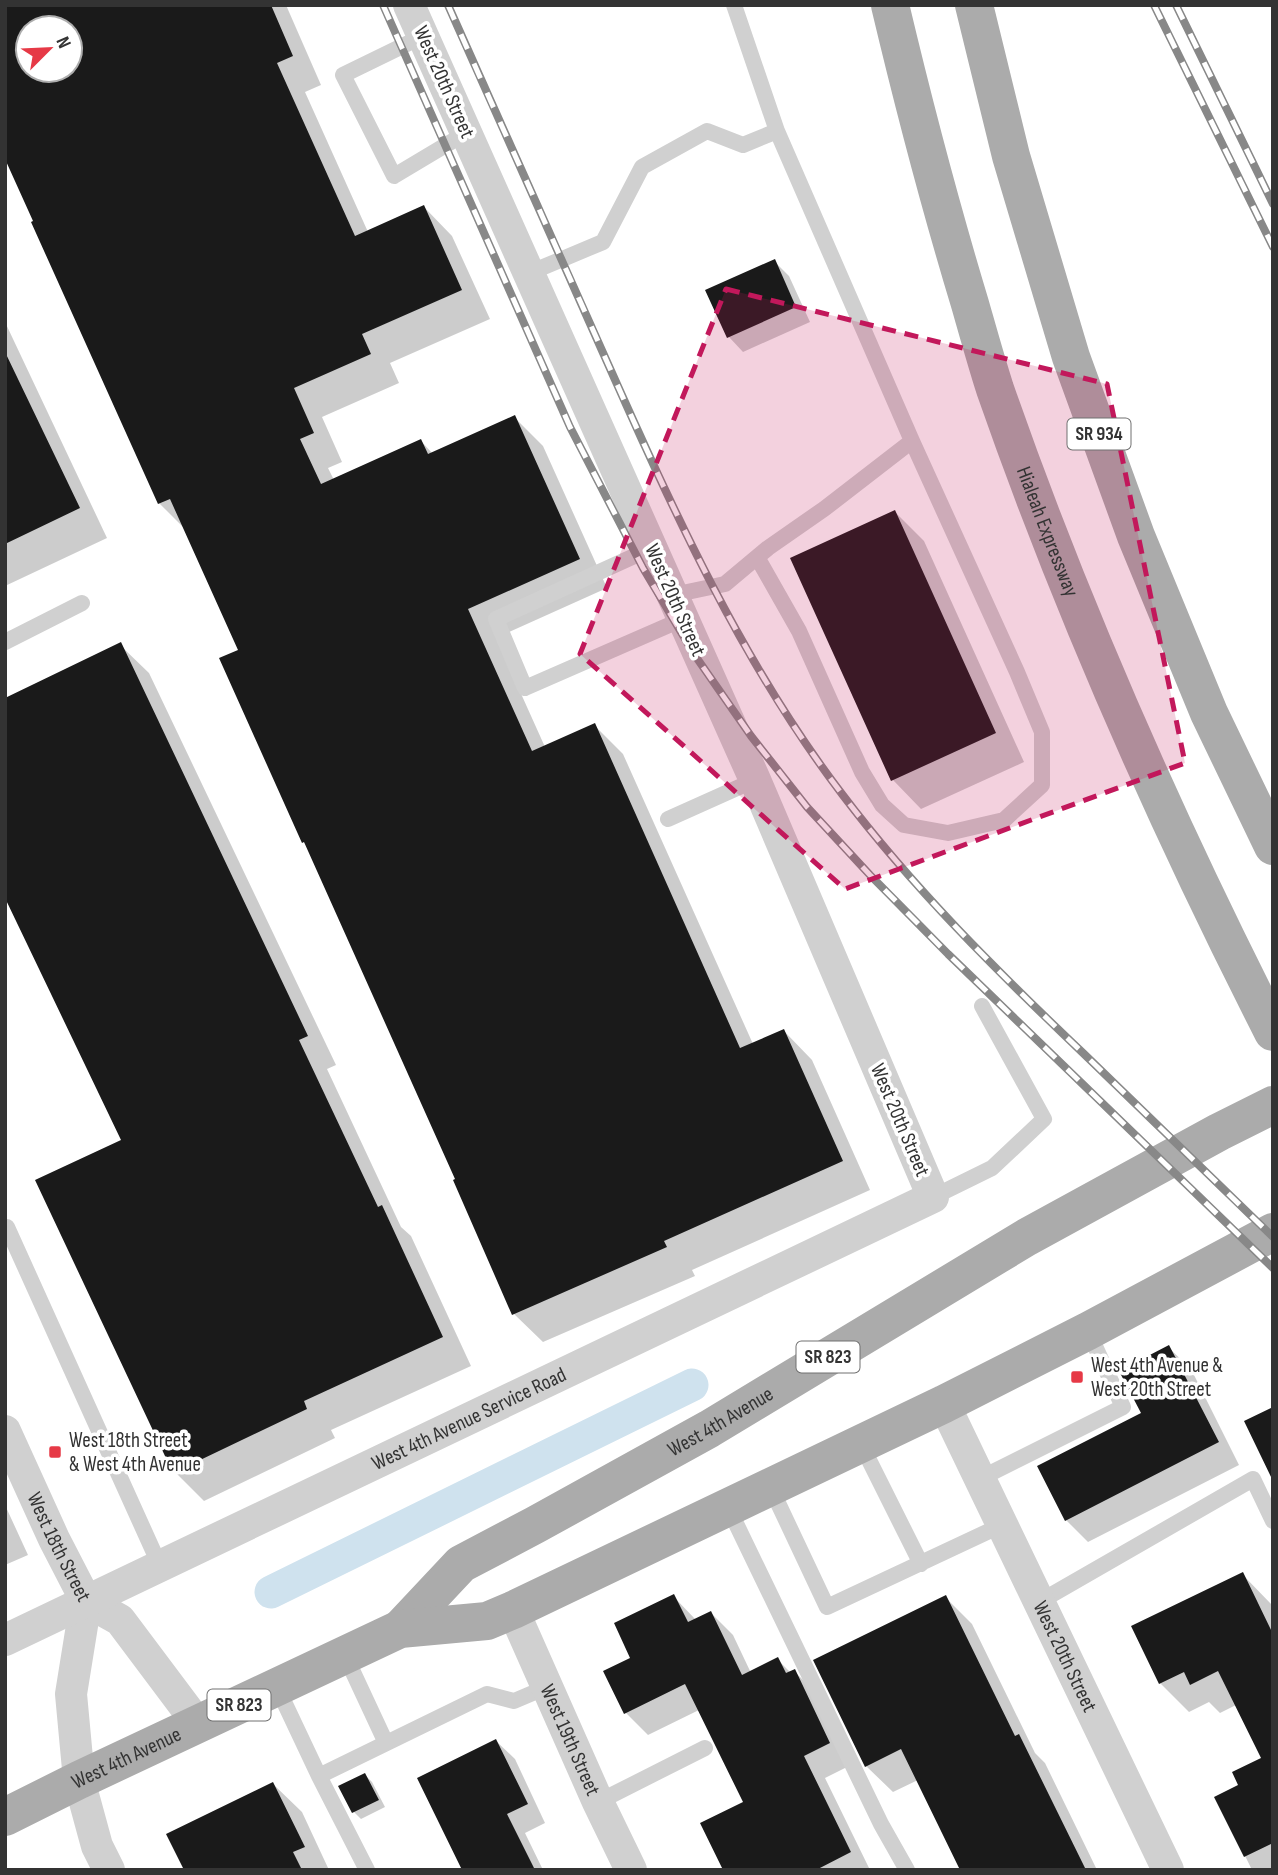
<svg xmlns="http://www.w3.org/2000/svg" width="1278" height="1875" viewBox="0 0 1278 1875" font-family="'Sofia Sans Condensed',sans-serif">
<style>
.shadow{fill:#0003;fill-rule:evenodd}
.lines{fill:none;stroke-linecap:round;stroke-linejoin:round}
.canal{stroke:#cfe2ee;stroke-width:33}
.building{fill:#1a1a1a;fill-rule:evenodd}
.service{stroke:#d0d0d0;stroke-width:16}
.minor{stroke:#d0d0d0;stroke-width:32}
.primary{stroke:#ababab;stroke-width:38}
.rail-casing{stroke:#888;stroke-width:8}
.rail{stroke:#fff;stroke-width:5;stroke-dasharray:16;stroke-linecap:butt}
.marked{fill:#c2185b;fill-opacity:0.2;stroke:#c2185b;stroke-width:5;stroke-dasharray:14 9;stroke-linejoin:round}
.poi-dot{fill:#e63946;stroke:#fff;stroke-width:2.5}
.labels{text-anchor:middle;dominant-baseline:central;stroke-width:7;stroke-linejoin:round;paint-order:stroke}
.shield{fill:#fff;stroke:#707070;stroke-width:2}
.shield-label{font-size:19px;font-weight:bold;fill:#333}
.street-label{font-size:21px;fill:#333;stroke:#fff}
.poi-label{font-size:21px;fill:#333;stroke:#fff;text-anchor:start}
</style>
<rect width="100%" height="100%" fill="#fff"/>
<path class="shadow" d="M5,5H286L321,85L305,92L368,232L424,207L452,236L490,319L390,363L399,383L322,417L342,462L328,468L334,480L421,441L433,454L514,417L543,446L607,588L496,638L545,747L594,725L623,754L753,1044L784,1031L812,1060L870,1190L692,1270L695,1276L543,1342L514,1314L457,1180L308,846L304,842L240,651L186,530L159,503L35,222ZM28,28H70V70H28Z
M774,261L789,276L810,322L743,352L729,337L708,291Z
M5,322L107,538L5,586Z
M895,512L924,541L1024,762L921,809L893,780Z
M120,645L149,673L336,1065L327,1069L401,1227L411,1236L471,1366L331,1430L335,1438L204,1501L175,1472L123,1141Z
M1168,1347L1191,1369L1239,1465L1088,1542L1066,1520L1143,1414Z
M5,1505L28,1555L5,1565Z
M1242,1574L1273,1606V1870H1252L1216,1797L1240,1786L1263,1759L1236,1705L1220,1713L1209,1702L1189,1712L1160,1683Z
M673,1596L696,1620L711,1613L733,1635L751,1673L778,1660L791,1673L794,1671L816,1693L851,1765L825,1778L870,1870H725L745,1803L699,1710L648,1735L626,1713L633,1658Z
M945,1597L972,1624L1035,1753L1045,1763L1097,1870H962L918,1780L893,1792L866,1766Z
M496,1741L515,1759L545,1823L525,1833L543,1870H462L463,1869Z
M365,1775L372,1782L385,1807L361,1819L354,1812L341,1787Z
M273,1784L302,1812L329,1870H186Z"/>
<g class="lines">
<path class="canal" d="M271,1592L692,1385"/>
</g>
<path class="building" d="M5,5H271L293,56L277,63L355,236L424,205L462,290L362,334L371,354L294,388L314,433L300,439L321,484L421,439L428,454L515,415L580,559L468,609L532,751L595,723L740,1048L784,1029L843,1161L664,1241L667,1247L512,1315L453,1180L455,1179L304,842L302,843L219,658L238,650L170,499L158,504L31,222L33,221L5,159ZM28,28H70V70H28Z
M775,259L796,307L727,338L705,290Z
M5,352L80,508L5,544Z
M895,510L996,733L891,781L790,558Z
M121,642L308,1036L299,1040L378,1207L382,1205L443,1337L304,1401L307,1409L173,1473L35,1180L121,1140L5,898V698Z
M1169,1345L1219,1442L1065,1521L1037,1466L1141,1413L1119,1371Z
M1273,1407V1481L1244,1421Z
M1243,1572L1273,1634V1843L1244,1857L1214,1797L1238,1785L1232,1772L1261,1758L1218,1671L1190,1685L1184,1672L1159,1684L1131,1626Z
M674,1594L688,1622L711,1611L742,1675L778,1657L786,1673L795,1669L830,1743L804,1756L851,1852L816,1870H723L700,1823L743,1802L685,1684L624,1714L603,1671L630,1658L614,1623Z
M946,1595L1015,1736L1019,1734L1086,1870H960L901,1749L865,1767L813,1660Z
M496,1739L528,1804L507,1814L535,1870H462L417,1778Z
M365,1773L379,1800L352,1813L338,1786Z
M273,1782L305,1847L293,1852L302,1870H184L166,1834Z"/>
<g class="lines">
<path class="service" d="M423,36L343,75L394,176L466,133
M529,273L603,242L642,167L707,131L743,145L777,131L734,5
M652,548L496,619L525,688L683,619
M757,557L799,631L862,772L882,805L904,825L948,833L1004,820L1042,785V732L1017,672L912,441L777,131
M673,595L725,584L768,548L824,509L912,441
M5,642L82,603
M668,819L755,780
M933,1197L992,1168L1044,1119L982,1006
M7,1227L160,1566
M861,1444L921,1564
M979,1479L1123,1407L1088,1331
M770,1486L827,1607L1002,1525
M728,1507L881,1824L907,1870
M1039,1602L1253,1479L1273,1521
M345,1655L386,1743
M277,1687L319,1776L367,1870
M319,1776L487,1694L514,1701L547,1687
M598,1802L705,1748"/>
<g class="minor">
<path id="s1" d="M944,1404L1168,1870"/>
<path id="s2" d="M5,1431L54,1539L86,1601L71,1694L79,1780L97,1846L109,1870"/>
<path d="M86,1601L120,1620L198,1724"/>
<path id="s3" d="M513,1610L598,1802L631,1870"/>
<path id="s4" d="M5,1640L933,1197L755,780L409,5"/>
</g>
<g class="primary">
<path id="s5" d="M890,5C914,106 940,205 970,304C978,332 986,361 995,389C1072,610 1167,824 1273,1032"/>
<path d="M974,5L1011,156L1071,357L1136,536L1209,713L1273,846"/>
<path id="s6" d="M400,1629L461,1564L535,1525L709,1429L1027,1237L1219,1132L1273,1105"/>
<path id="s7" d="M5,1817L79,1780L400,1629L487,1621L513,1610L944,1404L1088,1331L1273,1232"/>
</g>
<g class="rail-casing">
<path id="rail" d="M383,5L570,427L643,568L694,654L751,736L807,807L870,875L948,954L1273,1268
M448,5C501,125 555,244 608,364C674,512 742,663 842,794C913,888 997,971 1083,1053C1146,1114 1209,1175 1273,1237
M1154,5L1273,247
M1176,5L1273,204"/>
</g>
<use href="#rail" class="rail"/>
</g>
<path class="marked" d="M726,289L1107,384L1185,763L845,889L580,654Z"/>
<g class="poi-dot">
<rect x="1070" y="1370" width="14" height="14" rx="3.5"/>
<rect x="48" y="1445" width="14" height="14" rx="3.5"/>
</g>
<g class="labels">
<g class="shield">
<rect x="1067.5" y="418.5" width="63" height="31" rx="5"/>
<rect x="796.5" y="1341.5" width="63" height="31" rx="5"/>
<rect x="207.5" y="1689.5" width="63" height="31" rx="5"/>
</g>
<g class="shield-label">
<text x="1099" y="434">SR 934</text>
<text x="828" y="1357">SR 823</text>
<text x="239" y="1705">SR 823</text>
</g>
<g class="street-label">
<text transform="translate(444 82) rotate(66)">West 20th Street</text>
<text stroke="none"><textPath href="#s5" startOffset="550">Hialeah Expressway</textPath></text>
<text transform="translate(675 600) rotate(66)">West 20th Street</text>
<text transform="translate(900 1120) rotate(67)">West 20th Street</text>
<text stroke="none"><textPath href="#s4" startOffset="514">West 4th Avenue Service Road</textPath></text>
<text stroke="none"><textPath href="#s6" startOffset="385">West 4th Avenue</textPath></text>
<text stroke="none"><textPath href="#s2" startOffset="128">West 18th Street</textPath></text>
<text stroke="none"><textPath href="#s1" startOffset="280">West 20th Street</textPath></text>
<text stroke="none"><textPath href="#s3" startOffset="142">West 19th Street</textPath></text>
<text stroke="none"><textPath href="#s7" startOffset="135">West 4th Avenue</textPath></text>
</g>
<g class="poi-label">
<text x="1091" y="1365">West 4th Avenue &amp;<tspan x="1091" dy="24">West 20th Street</tspan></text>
<text x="69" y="1440">West 18th Street<tspan x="69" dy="24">&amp; West 4th Avenue</tspan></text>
</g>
</g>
<rect width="1278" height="1875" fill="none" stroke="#333333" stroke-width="14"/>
<g transform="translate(49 49) rotate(66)"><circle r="33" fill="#ffffff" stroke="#adadad" stroke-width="2"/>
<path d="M0-5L12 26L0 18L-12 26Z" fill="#e63946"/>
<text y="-10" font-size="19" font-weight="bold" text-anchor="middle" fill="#333333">N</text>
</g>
</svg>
